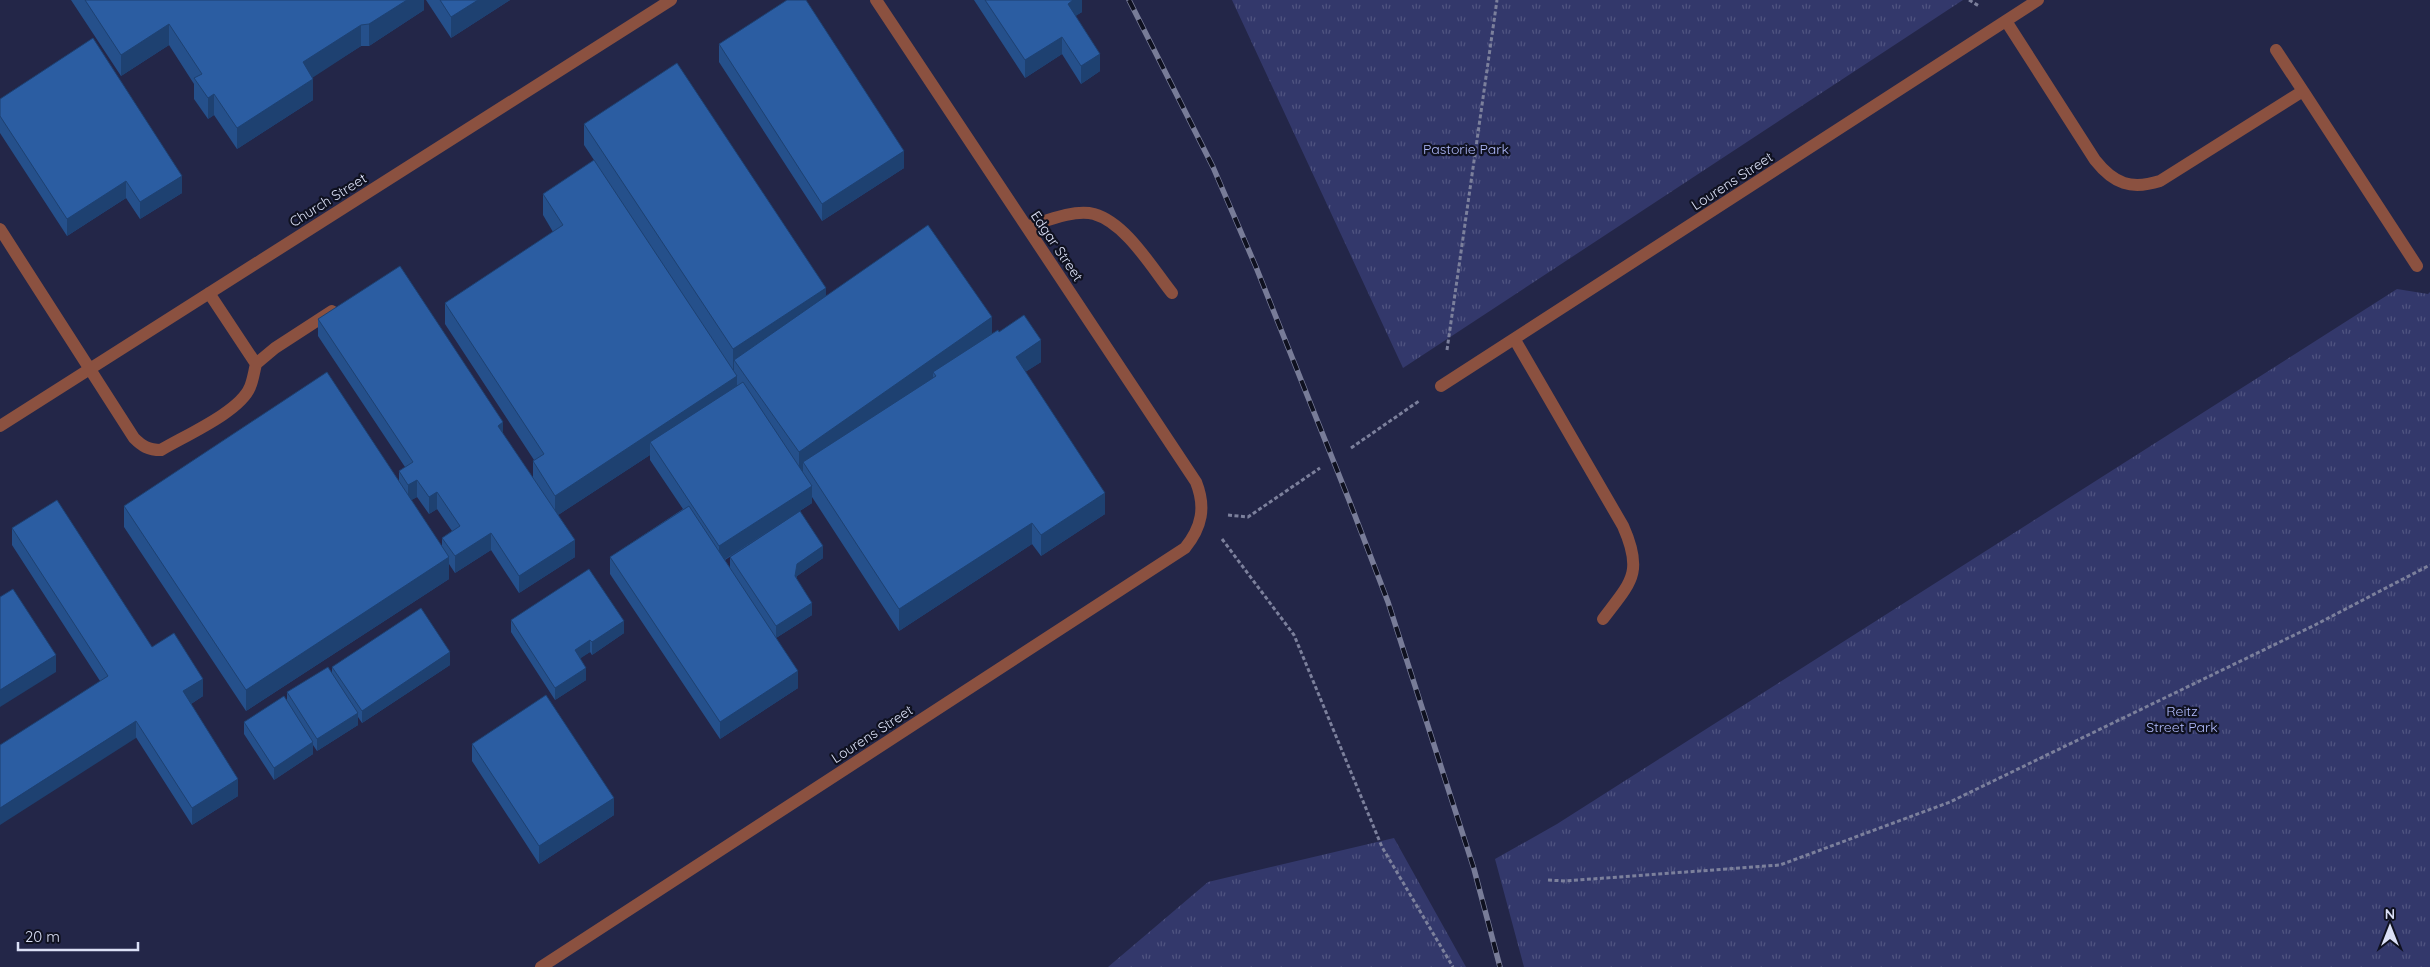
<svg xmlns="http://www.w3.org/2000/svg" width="2430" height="967" viewBox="0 0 2430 967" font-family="Quicksand,sans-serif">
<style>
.park{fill:url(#park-tufts)}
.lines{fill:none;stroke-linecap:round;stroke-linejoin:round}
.path{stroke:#7c809c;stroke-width:3;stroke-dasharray:4 2.5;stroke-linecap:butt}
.minor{stroke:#8b5140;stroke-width:12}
.rail-casing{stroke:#787c98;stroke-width:5.5}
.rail{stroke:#0f1120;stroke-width:4;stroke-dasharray:11;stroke-linecap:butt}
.wall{fill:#25508b;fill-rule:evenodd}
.shaded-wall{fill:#1e4171}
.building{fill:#2b5da2;stroke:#1e4171}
.labels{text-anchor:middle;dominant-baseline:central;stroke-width:4.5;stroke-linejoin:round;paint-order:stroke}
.park-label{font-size:14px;fill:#b2bcfd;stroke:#0f1120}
.street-label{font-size:14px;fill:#dbe0f6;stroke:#0f1120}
</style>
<defs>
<pattern id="park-tufts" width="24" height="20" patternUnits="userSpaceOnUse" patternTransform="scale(1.25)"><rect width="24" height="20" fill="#33386b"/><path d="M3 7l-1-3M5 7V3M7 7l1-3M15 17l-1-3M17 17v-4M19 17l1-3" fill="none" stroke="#505481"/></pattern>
</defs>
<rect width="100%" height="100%" fill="#232648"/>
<path class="park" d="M1232,0H1963L1403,368Z
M2397,289L2428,294L2430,292V967H1524L1495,859L1557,824Z
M1394,838L1466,967H1108L1208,882Z"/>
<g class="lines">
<path class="path" d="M1969,0L1979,6
M1447,350L1497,0
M1351,448L1419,401
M1228,515L1248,517L1320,468
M1222,539L1294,635L1382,847L1453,967
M1548,880L1565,881L1780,865L1950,802L2315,625L2430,565"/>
<path class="minor" d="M2006,21L2095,160C2114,184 2131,190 2160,181L2303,91L2417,266
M2276,50L2303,91
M1027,227C1046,221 1074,209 1094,214C1126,223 1152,268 1172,293
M0,229L134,438C142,446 148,450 161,450C184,436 240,412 250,387C253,380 254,372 256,364L209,293
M1515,340L1623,526C1644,573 1631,582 1603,619
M256,364L275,348L332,311
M1441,386L2038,0
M0,426L671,0
M541,967L1185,548C1202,527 1206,507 1196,482L876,0"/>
<g class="rail-casing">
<path id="rail" d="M1129,0L1213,167L1256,267L1349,500L1388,602L1474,869L1500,967"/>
</g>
<use href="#rail" class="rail"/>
</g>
<path class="wall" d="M71,0H424V10L369,46H361L312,77L313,100L237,149L214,115L208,119L194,99V84L169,45L121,76Z
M426,0H510L451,38Z
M974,0H1082V12L1075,16L1100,71L1081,84L1062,54L1025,78Z
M719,44L904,168L822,221L719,62Z
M0,99L182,193L140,219L126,198L67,236L0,133Z
M584,124L826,296L992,333L999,332L1041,362L1025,372L1105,514L1041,556L1032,544L899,631L812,497V503L725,560L730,568V557L823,558L797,576L796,579L812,615L776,638L798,688L720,739L610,574V557L683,509L650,460V455L558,515L575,557L519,593L491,550L455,573L449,564V579L246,711L124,527V506L399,481V471L405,467L318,336V319L503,435L533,478V461L534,460L445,324V303L553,232L543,215V194L594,160L584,145ZM417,497L429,514L437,509L452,531L442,538V547L411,500Z
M12,528L152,647L203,696L191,704L238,796L192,825L100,681L12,545Z
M511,620L624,633L592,655L590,652L580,658L586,680L555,700L511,632Z
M450,665L362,723L358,717V725L317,751L313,745V754L274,780L244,734V722L287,702V692L332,674V667Z
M472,744L614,815L539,864L472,761Z"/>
<path class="shaded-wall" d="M407,0H424V10L369,46V24Z
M478,0H510L451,38V17Z
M1073,0H1082V12L1068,21V4Z
M169,24V45L121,76V55Z
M361,25V46L303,84V62Z
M1062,37V54L1025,78V60Z
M1100,54V71L1081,84V66Z
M313,79V100L237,149V128Z
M214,94V115L208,119V98Z
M904,151V168L822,221V204Z
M182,176V193L140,219V202Z
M126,181V198L67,236V219Z
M826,288V309L734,360V370H733V349Z
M992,317V338L936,376L933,372V379L803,462V471L799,474V452Z
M1041,340V362L1016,378V357Z
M737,376V398L650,442V455L555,517V496Z
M503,422V440L498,426Z
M417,480V497L408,502V485Z
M812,486V503L719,563V546Z
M437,492V509L429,514V497Z
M1105,493V514L1041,556V535Z
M1032,523V544L899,631V609Z
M491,533V550L455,573V556Z
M575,540V557L519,593V576Z
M823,546V558L797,576L795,588V576L797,564Z
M449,557V579L246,711V690Z
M812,603V615L776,638V626Z
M624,621V633L592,655V642Z
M590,640V652L575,662V650Z
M450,652V665L362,723V711Z
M56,655V672L0,707V690Z
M586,668V680L555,700V688Z
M798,671V688L720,739V722Z
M203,679V696L183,709V691Z
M358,713V725L317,751V739Z
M136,721V738L0,825V808Z
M313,742V754L274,780V768Z
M238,779V796L192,825V808Z
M614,798V815L539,864V846Z"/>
<path class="building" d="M85,0H407L369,24L361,25L303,62L313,79L237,128L214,94L208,98L194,78L202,74L169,24L121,55Z
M440,0H478L451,17Z
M787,0H806L904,151L822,204L719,44Z
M985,0H1073L1068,4L1100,54L1081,66L1062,37L1025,60Z
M93,38L182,176L140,202L126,181L67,219L0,116V99Z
M677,63L826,288L733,349L584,124Z
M594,160L737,376L555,496L533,461L544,454L445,303L563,225L543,194Z
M928,225L992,317L799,452L734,360Z
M400,266L503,422L498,426L575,540L519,576L491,533L455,556L442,538L460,526L437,492L429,497L417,480L408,485L399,471L413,462L318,319Z
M1024,315L1041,340L1016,357L1105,493L1041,535L1032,523L899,609L803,462L936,376L933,372L998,330L999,332Z
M327,372L449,557L246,690L124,506Z
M743,382L812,486L719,546L650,442Z
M57,500L152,647L174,633L203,679L183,691L238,779L192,808L136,721L0,808V745L108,676L12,528Z
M689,506L798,671L720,722L610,557Z
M800,511L823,546L797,564L795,576L812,603L776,626L730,557Z
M589,569L624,621L592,642L590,640L575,650L586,668L555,688L511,620Z
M13,589L56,655L0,690V597Z
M421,608L450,652L362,711L332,667Z
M328,667L358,713L317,739L287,692Z
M546,695L614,798L539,846L472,744Z
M284,696L313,742L274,768L244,722Z"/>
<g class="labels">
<g class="park-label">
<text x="1466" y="149">Pastorie Park</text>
<text x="2182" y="711">Reitz<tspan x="2182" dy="16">Street Park</tspan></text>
</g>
<g class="street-label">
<text transform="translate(1732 181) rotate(-33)">Lourens Street</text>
<text transform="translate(328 200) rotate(-32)">Church Street</text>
<text transform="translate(1057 246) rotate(56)">Edgar Street</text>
<text transform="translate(872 734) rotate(-33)">Lourens Street</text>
</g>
</g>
<g transform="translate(2390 927)" stroke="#0f1120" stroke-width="4" paint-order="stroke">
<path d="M0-4L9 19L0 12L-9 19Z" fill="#dbe0f6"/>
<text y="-8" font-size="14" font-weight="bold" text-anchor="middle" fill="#dbe0f6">N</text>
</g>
<path d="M18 942v8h120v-8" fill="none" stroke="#dbe0f6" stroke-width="2.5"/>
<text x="25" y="942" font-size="15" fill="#dbe0f6" stroke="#0f1120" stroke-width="4" paint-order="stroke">20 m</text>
</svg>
